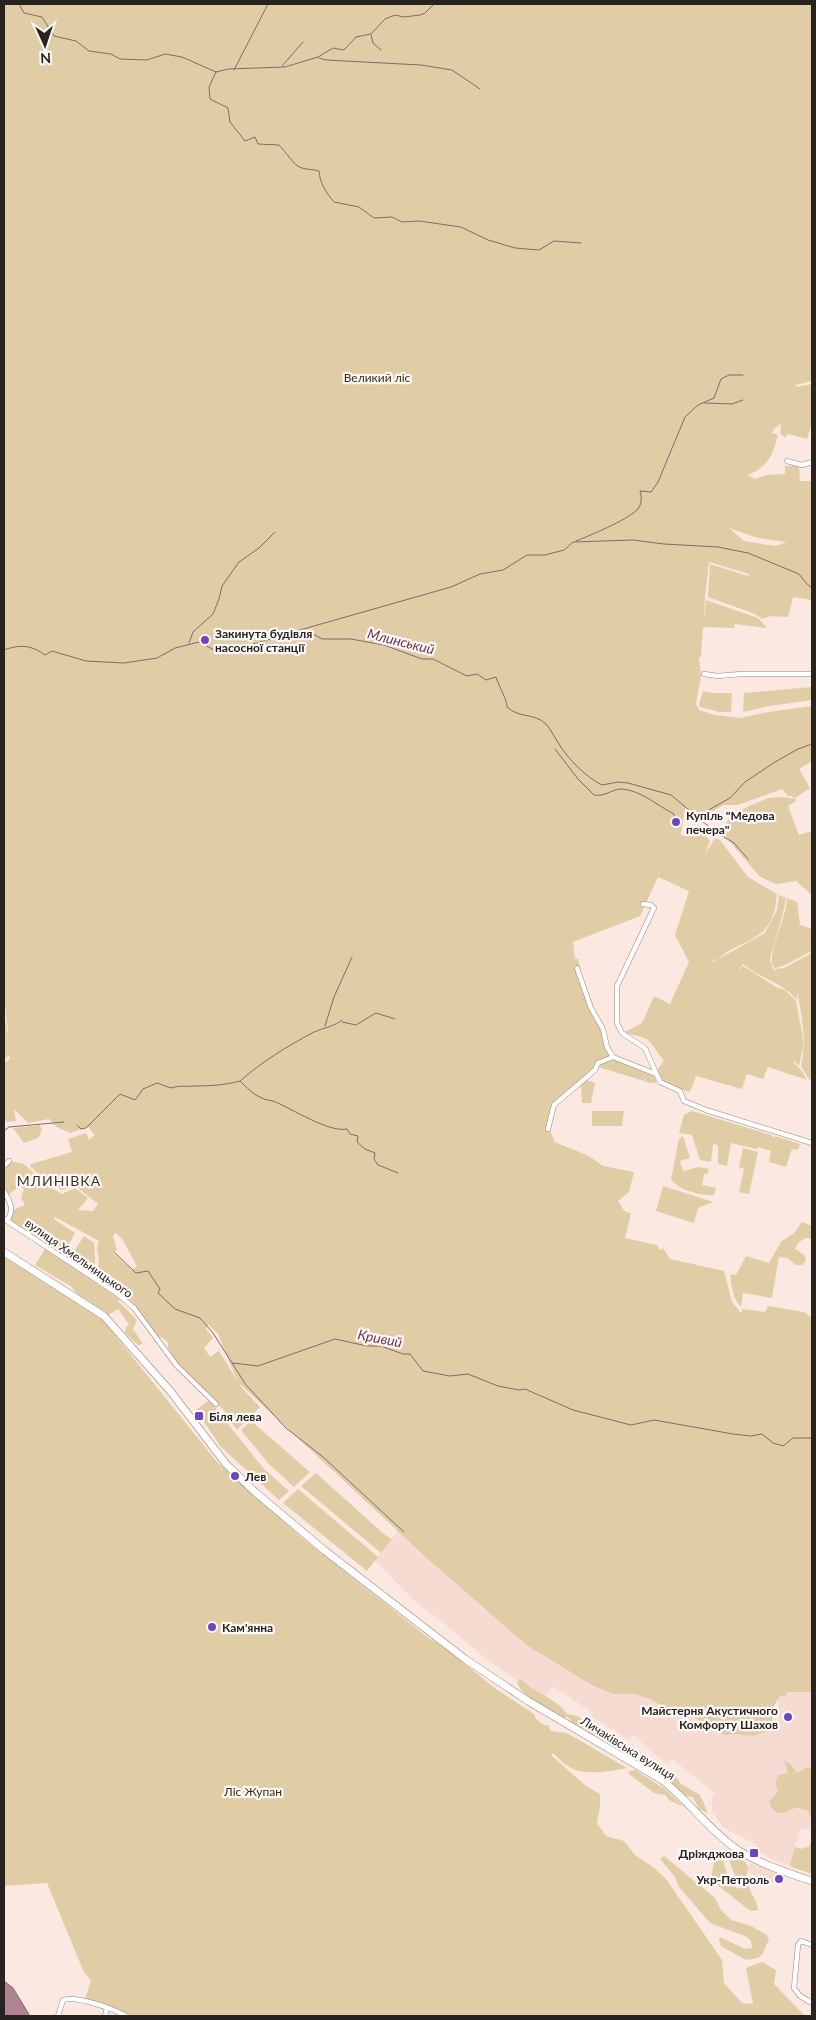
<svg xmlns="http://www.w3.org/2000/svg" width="816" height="2020" viewBox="0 0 816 2020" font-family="Lato,sans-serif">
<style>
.built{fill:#f5dbd1}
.green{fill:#e0cda5;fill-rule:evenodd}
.water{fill:#b18291;stroke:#88666f}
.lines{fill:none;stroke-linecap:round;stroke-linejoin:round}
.stream{stroke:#88666f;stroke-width:1}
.minor-casing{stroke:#978680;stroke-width:5.5}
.primary-casing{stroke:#978680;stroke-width:8}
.minor{stroke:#fff;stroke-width:4.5}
.primary{stroke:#fff;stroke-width:7}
.poi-dot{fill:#6c46be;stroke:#fdf9f8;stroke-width:2}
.labels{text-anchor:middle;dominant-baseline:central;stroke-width:4.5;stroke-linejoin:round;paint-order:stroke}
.park-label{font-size:12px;fill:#3b2c09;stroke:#fdf9f8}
.poi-label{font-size:12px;font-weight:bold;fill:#292320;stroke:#fdf9f8;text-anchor:start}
.street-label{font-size:12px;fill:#292320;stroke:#fdf9f8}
.water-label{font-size:14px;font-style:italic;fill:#71344a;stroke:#fdf9f8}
.neighbourhood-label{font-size:14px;letter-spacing:1px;fill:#41332e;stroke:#fdf9f8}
</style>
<rect width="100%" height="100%" fill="#fbe8e1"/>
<path class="built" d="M399,1530L502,1623L544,1654L636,1692L737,1728L779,1721L778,1696L788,1692H812V1831L800,1828L790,1865L773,1860L756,1849L757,1845L724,1828L712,1812V1797L715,1793L672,1759L667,1764L633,1735L629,1740L591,1716L593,1713L553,1686L546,1696L524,1685L486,1659L440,1620L414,1601L375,1560Z
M750,1863L787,1876L784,1885L761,1879L746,1871Z"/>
<path class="green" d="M4,4H812V381L796,385L797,387L812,384V422L807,439L788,434L785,437L780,434L781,424L775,428L772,433L778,435C773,455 768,468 747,475L755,479L766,475L785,474V466H799L800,481H812V600L793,597L788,617L771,616L762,619L755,614L708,597L710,564L748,576L749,574L709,562L705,597L704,622L706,600L758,618L767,628L735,624L734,628L703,627L701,656L699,658L701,676L696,704L699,710L715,715L740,718L768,712L812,706V761L799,769L810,788L795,798L796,801L788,806L799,835L812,831V895L796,881L776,884L759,876L721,831L730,817L749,806L768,798L781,797L795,799L791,796H788L782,789L738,805H723L712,812L708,822C700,820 693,812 685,808L681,834L683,836L698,831L705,835L710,841L705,854L715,838L720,840L748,877L777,894C774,931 761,935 730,950C724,953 720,959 714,961L710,957L713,962L765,933L758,946L777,910L779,895L786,898L783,913L770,958C771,973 782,978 792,988L777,975L774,969L784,968L812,953V1084L801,1066C807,1039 802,1018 797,991V1000C784,983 759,978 743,964L738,972L743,966L776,987L785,990L796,1001L803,1038V1048L799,1066L794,1061L793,1062L802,1071L807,1080L768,1067L763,1079L747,1074L742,1089L696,1076L690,1092L665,1085L657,1070L664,1061C647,1039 653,1038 623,1033L642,1023L654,996L670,1004L689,962L675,935L689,891L658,877L640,916L573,942L575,959H578L584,984L609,1048V1059L613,1058L655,1075L656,1083H651L598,1067V1070L586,1080L595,1083L591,1103H582L581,1085L555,1106L549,1128L555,1142L589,1156L603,1166L634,1172L629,1192L618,1201L624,1211L631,1213L625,1238L657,1245L660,1250L663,1248L670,1259L724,1271L732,1302L742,1314V1309L765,1312L768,1306L804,1312L812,1318V1692H788L785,1696H780C770,1709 774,1715 771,1730L752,1736L736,1734L724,1735L688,1714L685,1719L652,1700L635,1694H613L592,1685L528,1646L431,1562L239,1383L242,1388L260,1407L237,1430C231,1422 226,1412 219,1405C206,1390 166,1362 168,1343L163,1338L157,1336L132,1304L96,1277L99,1261L97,1248L99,1241L55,1217L54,1219L75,1233L68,1246L73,1253L84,1236L94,1243C94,1254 98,1266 91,1276L9,1219L13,1210L25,1205L21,1198L24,1189L20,1186L8,1195C3,1183 0,1171 11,1161L24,1164L48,1186L62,1194L75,1188L88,1198L78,1210L93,1211L98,1204L72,1183L69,1188L61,1190L49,1177L47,1176L44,1179L30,1166L31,1164L72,1152L68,1139L86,1133L89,1140L95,1135L88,1127L70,1133L57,1127L49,1119L28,1123L14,1109L16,1121L8,1122L4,1120V1063L10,1059L9,1055L4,1060V1012L8,1036V1031L4,999ZM729,528L758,538L787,542L775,546L744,541ZM116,1233L122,1239L137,1266L132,1270L114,1254L117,1250L113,1236ZM208,1324L218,1334L238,1382L219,1351L210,1357L204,1348L213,1338L206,1329Z
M812,687V700L769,706L743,712L744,693Z
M703,691L712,693H732L731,712H719L700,707L699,704Z
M787,898L797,902L800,925L812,929V951L783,966L775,968L772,965C770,944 786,921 787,898Z
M592,1111H624L622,1126H592Z
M692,1111L771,1135L774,1138L775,1136L800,1144L798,1150L792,1149L786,1167L769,1162L771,1151L758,1147L756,1149L731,1143L727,1166L718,1164V1145L713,1144L711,1162L700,1160L692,1135L679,1133L684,1115Z
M40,1125L42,1130L38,1138L24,1143L13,1128Z
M683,1136L690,1158L680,1161L683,1171L699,1167L709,1169L707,1174H704L702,1185L716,1188L714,1195C702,1196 677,1190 671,1179L679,1139Z
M743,1148L758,1152L749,1194L739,1192L744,1169L739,1167Z
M663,1186L713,1202L698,1208L694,1223L656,1211Z
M802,1222L812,1226V1239L805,1238L798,1243L795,1249L804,1255L806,1259L803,1265H796L787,1258L779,1257L772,1298L743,1293L741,1307C732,1297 732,1287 730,1274L736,1275L746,1256L769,1263L781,1242L794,1233Z
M45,1249L120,1299L118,1301L137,1320L133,1329L143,1344L138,1345L125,1333L126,1327L129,1324L118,1309L108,1315L76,1293L72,1287L35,1265Z
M4,1257L102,1319L217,1462L300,1536L426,1636L448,1650L496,1689L534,1714L536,1719L544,1725H548L551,1731L567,1733L627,1768C615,1771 591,1774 579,1771C569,1769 560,1760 553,1753L551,1755L586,1786L600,1794V1806L597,1823L606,1836L624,1841L635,1855L653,1867L666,1879L722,1960L724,1983L742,2003L753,2004L746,1968L762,1962L776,1970L774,1984L805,2016H132L109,2006L85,1999L91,1981L83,1970L47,1883L4,1886Z
M209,1400L263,1468L289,1491L279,1500L221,1447L196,1410Z
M251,1421L310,1472L294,1487L268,1463L241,1430Z
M316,1473L385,1535L392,1539L381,1553L301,1486Z
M298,1489L378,1557L367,1571L283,1503Z
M520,1679C535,1693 556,1698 567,1714L578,1716L594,1729L617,1739V1742L602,1736L593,1737C588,1727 574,1728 568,1717L563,1718C547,1709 523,1699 517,1682Z
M628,1751H639L651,1762L676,1777L681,1784L700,1795L708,1813L699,1809L693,1797L685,1796Z
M784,1760L790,1764L797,1773L807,1767L812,1769V1812L810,1817L808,1811L797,1807C784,1813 776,1819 769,1802L778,1791L775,1784L778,1775L788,1773Z
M635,1770L665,1789L684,1807L669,1800L665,1795L654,1793L629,1774V1771Z
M812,1839V1874L792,1867L790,1865L795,1847L803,1849V1848L809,1847Z
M727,1851L738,1854L748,1866C748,1871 746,1875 747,1879C748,1891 757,1899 758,1910L753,1911L748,1909L711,1880L715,1855L721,1856L728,1875L737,1889L741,1887L732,1869Z
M664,1856L715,1898L721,1910L731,1920L751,1926L767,1935L769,1939L763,1953L758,1958L746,1960L721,1946L719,1939L720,1937L745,1949L752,1948L751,1941L747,1937L710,1923L679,1887L675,1877L660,1859Z"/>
<path class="water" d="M4,1981L13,1988L30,2016H4Z"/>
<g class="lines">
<path class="stream" d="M19,4L24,13L42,17L54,36L76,41L89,51L111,54L120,59L147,60L165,54L182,57L216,72L228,69L285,67L318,57L333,48L344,50L356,37L371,34L385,19L395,15L404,17L420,15L425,13L434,4
M371,35L373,43L381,50
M319,58L326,60L421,65L452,70L480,89
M282,66L303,42
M234,70L268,4
M216,72L209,87L210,99L228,108L230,122L245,141L255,137L258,144L279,145C286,152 294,166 302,168C308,170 313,169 319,171C320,184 326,192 334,202L359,207L374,218L392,217L402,222L419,221L461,227L488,240L515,248L539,250L554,241L581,243
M705,403L732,404L743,400
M576,541C591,535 625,521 637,510C642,504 642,498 640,491L651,492L658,482L685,417L698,405L714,398L721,379L729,375H743
M293,632L451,587L480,574L503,570L527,555H545L564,550L573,542L633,540L664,544L718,547L748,553L799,574L806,583L812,588
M189,643L193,632L213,614L219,599L222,586L239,562L259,548L275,532
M4,650C20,644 31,645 45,655L52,651L86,661L124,663L157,658L175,648L199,642L216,651L240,648L290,633L315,635L322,639H351L384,645L422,659H433L467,676L477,674L486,680L496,677C499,687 507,699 507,707C518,718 535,713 546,724C551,730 555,738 559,744C567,758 587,778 602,785L618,782L628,783L671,795L713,830
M555,749L578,779L594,795C604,797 611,790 620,789C639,789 658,806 674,814L675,826
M698,816L730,798L745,782L775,762L798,749L812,744
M674,822L677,820L676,822
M719,834L734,843L748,859
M342,1022L356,1025L376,1013L395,1019
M325,1026L334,997L352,957
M240,1081C263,1061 286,1047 314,1032C323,1028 336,1026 342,1020
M77,1125L81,1129L86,1128L120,1094L135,1100L143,1089L157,1083L171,1088C180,1085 186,1087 195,1086C210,1086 225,1085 240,1081C246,1087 254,1095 262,1098C265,1100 269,1100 273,1101C291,1108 329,1133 347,1129L350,1134L358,1136L357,1142L365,1149L375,1153L374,1159L378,1165L398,1173
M4,1131L9,1127L64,1122
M115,1253L136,1273L148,1271L160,1289L158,1293L175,1309L200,1318L213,1333L246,1385L286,1428L323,1457L404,1532
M232,1363L258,1366L335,1339L367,1346H381L403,1354H410L423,1371L450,1376L468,1374L498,1386L519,1390L525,1389L573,1410L631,1425L654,1420L733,1434L751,1436L762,1434L773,1443L783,1446L793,1438H812"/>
<g class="minor-casing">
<path id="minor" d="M787,461L802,465L812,462
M704,674L718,676L741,674H812
M643,904L651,905L654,908L617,986V1023L622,1033L645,1048L660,1082L680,1091L684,1101L706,1110L812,1143
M577,968L591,1008L603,1029L607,1047L613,1057L656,1074
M548,1129L554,1105L595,1070L598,1063L613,1057
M4,1166L9,1161
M4,1191C10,1202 15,1209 7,1221
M4,1219L115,1292L134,1308L177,1366L216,1404
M812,1945L801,1941L798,1945L794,1988L800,1996L812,2003
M58,2016L63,2000C77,1995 113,2009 126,2016
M105,2016L107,2008"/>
</g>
<g class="primary-casing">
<path id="primary" d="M4,1252L104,1316L171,1392L226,1464L255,1492L324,1550L465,1659L528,1701L662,1780C688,1800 708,1829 735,1848C753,1861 790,1874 812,1881"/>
</g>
<use href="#minor" class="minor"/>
<use href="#primary" class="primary"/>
</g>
<g class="poi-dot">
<circle cx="205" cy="640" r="5"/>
<circle cx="676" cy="822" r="5"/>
<rect x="194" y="1411" width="10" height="10" rx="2.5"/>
<circle cx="235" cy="1476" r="5"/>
<circle cx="212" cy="1627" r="5"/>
<circle cx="788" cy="1717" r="5"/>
<rect x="749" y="1848" width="10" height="10" rx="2.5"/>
<circle cx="779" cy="1879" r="5"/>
</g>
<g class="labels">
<g class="park-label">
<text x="377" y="377">Великий ліс</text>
<text x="253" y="1791">Ліс Жупан</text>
</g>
<g class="poi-label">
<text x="215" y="633">Закинута будівля<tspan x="215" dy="14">насосної станції</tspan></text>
<text x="686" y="815">Купіль "Медова<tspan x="686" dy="14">печера"</tspan></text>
<text x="209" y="1416">Бiля лева</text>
<text x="245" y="1476">Лев</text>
<text x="222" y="1627">Кам'янна</text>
<text x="778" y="1710" text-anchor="end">Майстерня Акустичного<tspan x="778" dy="14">Комфорту Шахов</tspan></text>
<text x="744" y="1853" text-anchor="end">Дріжджова</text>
<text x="769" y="1879" text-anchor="end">Укр-Петроль</text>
</g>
<g class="street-label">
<text transform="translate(79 1258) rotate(35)">вулиця Хмельницького</text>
<text transform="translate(628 1748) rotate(32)">Личаківська вулиця</text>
</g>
<g class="water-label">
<text transform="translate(401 641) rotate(14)">Млинський</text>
<text transform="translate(380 1338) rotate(11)">Кривий</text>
</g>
<g class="neighbourhood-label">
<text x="59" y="1180">МЛИНІВКА</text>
</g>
</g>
<rect width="816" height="2020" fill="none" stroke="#292320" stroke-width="10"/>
<g transform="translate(45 45) rotate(177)" stroke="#fdf9f8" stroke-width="4" paint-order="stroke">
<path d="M0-4L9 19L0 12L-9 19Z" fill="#292320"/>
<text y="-8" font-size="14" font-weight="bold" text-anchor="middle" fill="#292320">N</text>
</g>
</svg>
